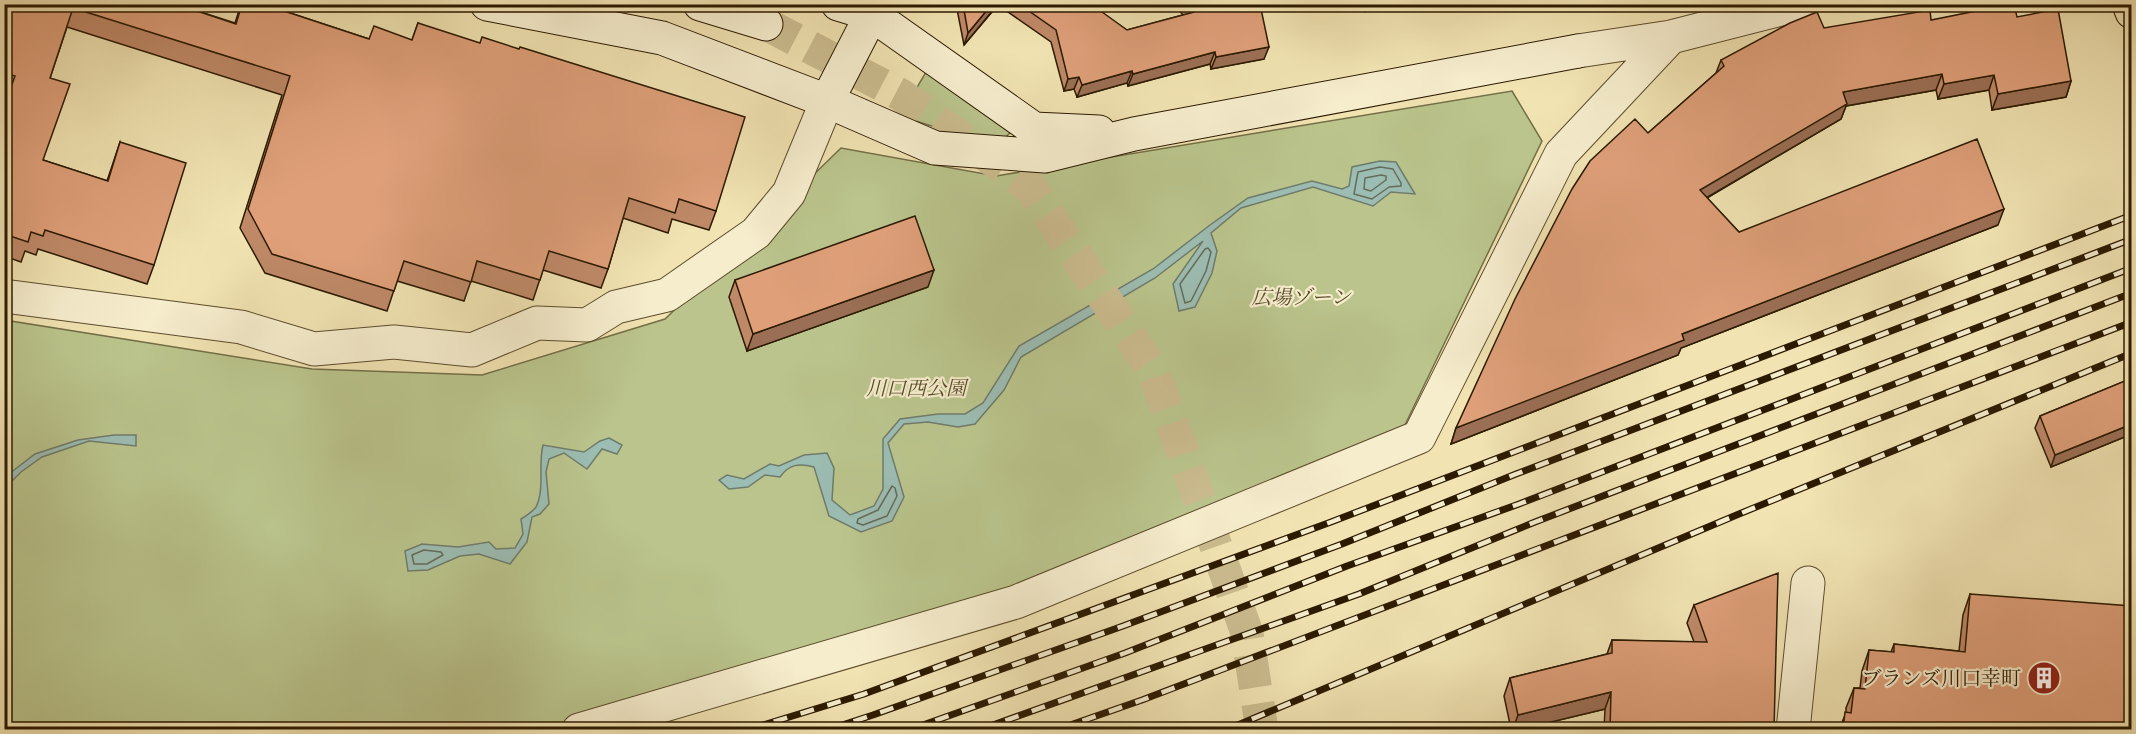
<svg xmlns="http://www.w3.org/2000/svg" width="2136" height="734" viewBox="0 0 2136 734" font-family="'EB Garamond','Noto Serif JP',serif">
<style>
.green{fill:#bac48c;stroke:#736f46;stroke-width:1.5}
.water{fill:#9cbdb3;stroke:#6f7c6b;stroke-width:1.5}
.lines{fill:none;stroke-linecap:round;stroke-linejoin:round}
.shore{stroke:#646c5a;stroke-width:1.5}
.secondary-tunnel{stroke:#cabb8e;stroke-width:33;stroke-dasharray:33 16;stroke-linecap:butt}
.street-casing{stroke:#5d4c2c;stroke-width:35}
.secondary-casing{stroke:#2c1a00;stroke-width:35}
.primary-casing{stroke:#2c1a00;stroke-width:35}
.street{stroke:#f6edcd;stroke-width:33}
.secondary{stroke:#f6edcd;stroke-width:33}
.primary{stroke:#f1e3b2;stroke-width:33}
.rail-casing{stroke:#2c1a00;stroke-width:7}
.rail{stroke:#f6edcd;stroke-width:4.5;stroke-dasharray:14;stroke-linecap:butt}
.wall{fill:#bf8968;stroke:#2c1a00;stroke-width:1.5}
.shaded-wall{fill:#9b6f55;stroke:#2c1a00;stroke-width:1.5}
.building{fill:#de9f79;stroke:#2c1a00;stroke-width:1.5}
.labels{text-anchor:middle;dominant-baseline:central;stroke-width:4.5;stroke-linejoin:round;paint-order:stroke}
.park-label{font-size:20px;font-style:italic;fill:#574d2a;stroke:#f6edcd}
.poi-label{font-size:20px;fill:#2c1a00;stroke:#f6edcd;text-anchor:end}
</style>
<rect width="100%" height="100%" fill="#f1e3b2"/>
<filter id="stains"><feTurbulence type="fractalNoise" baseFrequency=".00333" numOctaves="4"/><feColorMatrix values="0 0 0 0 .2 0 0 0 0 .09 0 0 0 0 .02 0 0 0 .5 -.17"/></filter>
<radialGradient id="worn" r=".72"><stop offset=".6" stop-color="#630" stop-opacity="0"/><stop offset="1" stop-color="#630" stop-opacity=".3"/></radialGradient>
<path class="green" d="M926,72L1011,132L1001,141L941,129L900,116Z
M1512,91L1542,141L1403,429L1023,589L543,729H5L4,320L312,369L482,375L665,319L841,148L996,176Z"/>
<path class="water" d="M1380,161L1396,162L1415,194L1391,192L1373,206L1313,187L1241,208L1211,233L1217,251L1212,273L1195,307L1179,311L1173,284L1203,241L1155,278L1021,357L1004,390L975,424L958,427L928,422L904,424L888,443L904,497L892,521L861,532L829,516L814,467C799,463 789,464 780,477L765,475L748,487L729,489L719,480L727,475L744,479L770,464L779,466L804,455L827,453L834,468L832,500L850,515L874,506L883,489V439L900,419L938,414H965L983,403L1019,346L1153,269L1210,225L1248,198L1312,181L1342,189L1349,186L1352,167Z
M114,435H136V446L89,441L42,457L21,472L5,488V477L35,454L78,440Z
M609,438L622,445L617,454L602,449L587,469L564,453L549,459L546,472L549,504L540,514L532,517L527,542L510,564L479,554L460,556L428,570L408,571L405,551L422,544L458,547L489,542L496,549L515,548L523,534L521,519C526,516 533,511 536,507C545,490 538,463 543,445L584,452L600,441Z"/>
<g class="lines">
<path class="shore" d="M1380,167L1393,169L1401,183V186L1389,187L1372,199L1354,194L1358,172Z
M1381,175L1386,176V180L1371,191L1364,189L1365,178Z
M1208,248L1211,252L1206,271L1191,301L1185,303L1180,284L1205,249Z
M892,486L895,488L897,496L887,516L863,525L857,523L858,519L878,510Z
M424,550L441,552L443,555L427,564H414L412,555Z"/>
<path class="secondary-tunnel" d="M766,24L901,95L1030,187L1154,372L1247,633L1262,730"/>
<g class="street-casing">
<path id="street" d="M1578,51L1671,37L1800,4
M4,296L241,327L314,349L394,342L472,350L537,323L587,325L616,307L667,295L756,233L789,193L827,101
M579,730L1016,602L1419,437L1561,154L1671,37
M1793,730L1808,583"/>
</g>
<g class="secondary-casing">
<path id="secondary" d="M487,4L662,38L827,101L935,148L1045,156L1134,134L1578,51
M700,4L766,24
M838,4L871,14L1034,129L1099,132
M827,101L877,4"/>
</g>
<g class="primary-casing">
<path id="primary" d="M2129,4L2132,12"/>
</g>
<use href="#street" class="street"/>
<use href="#secondary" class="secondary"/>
<use href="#primary" class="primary"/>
<g class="rail-casing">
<path id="rail" d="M747,730L864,694L1331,522L2132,215
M827,730L873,715L1123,626L1342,544L1516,474L2132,239
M909,730L1125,653L1347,566L1519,504L2132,268
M979,730L1359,594L1535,522L2132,293
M1056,730L1142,700L2132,322
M1226,730L1739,514L2132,353"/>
</g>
<use href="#rail" class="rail"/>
</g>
<path class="wall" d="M4,4H176L235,23L241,4H277L275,8L369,39L412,40L418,23L716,211L709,230L672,219L668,233L623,218L608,269L601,288L543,270L533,300L471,281L464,301L397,281L387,311L265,273L240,228L282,95L67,27L50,78L43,160L107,181L120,142L154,265L147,284L38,249L36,255L25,251L21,262L4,256V105L8,96L4,95Z
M956,4H1093L1092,6L1127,30L1183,15L1174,4H1260L1264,59L1211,69L1210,64L1128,86L1127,83L1077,97L1074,89L1064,91L1051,42L998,5L964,45Z
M1361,4H1375L1366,11Z
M2017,17L2071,81L2066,97L1992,110L1989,90L1938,99L1936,90L1846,106L1841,119L1707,198L1739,232L1998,225L1681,348L1678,355L1451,444L1456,428L1648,133L1716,73L1721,60L1824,28L1931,20Z
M735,280L928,287L747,351L729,297Z
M2132,378V434L2051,467L2035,428L2040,416Z
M1970,594L2132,729H1839L1846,713V708L1854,688H1860L1862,671L1869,650L1891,652L1894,644L1959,651L1963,615Z
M1694,605L1774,729H1604L1605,709L1522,729H1511L1504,696L1510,678L1607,654L1612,640L1694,642L1687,623Z"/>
<path class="shaded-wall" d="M992,4H998L964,45L968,33Z
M1368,4H1375L1366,11Z
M1269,47L1264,59L1211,69L1216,57Z
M1215,52L1210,64L1128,86L1133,74Z
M1132,71L1127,83L1077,97L1082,85Z
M1942,74L1936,90L1846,106L1841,119L1694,205L1700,190L1843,92Z
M1994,75L1989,90L1938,99L1944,84Z
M1079,77L1074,89L1064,91L1068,79Z
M2071,81L2066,97L1992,110L1998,94Z
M2004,209L1998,225L1681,348L1678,355L1451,444L1456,428L1682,334Z
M934,270L928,287L747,351L753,334Z
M2132,424V434L2051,467L2055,455Z
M1611,692L1605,709L1522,729H1513L1518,715Z"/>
<path class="building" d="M4,4H176L236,24L242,4H277L275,8L369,39L374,26L412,40L418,23L480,43L482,37L519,49L520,47L745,117L716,211L679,199L675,213L629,198L608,269L549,251L540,280L477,261L471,282L404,261L394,291L272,254L248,209L290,76L73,8L50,78L70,84L43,160L108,181L120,142L186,163L154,265L45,230L43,236L31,232L28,242L4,234V107L15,76L4,73Z
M963,4H992L968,33Z
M1019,4H1091L1127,30L1194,12L1188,4H1260L1269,47L1216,57L1215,52L1133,74L1132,71L1082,85L1079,77L1068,79L1056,30Z
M2011,4H2014L2017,17L2058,9L2071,81L1998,94L1994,75L1944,84L1942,74L1843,92L1847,104L1700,190L1739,232L1977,139L2004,209L1682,334L1684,340L1456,428L1515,299L1572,189L1590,161L1635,119L1648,133L1724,66L1721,60L1790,23L1817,12L1824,28L1930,10L1931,20Z
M915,216L934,270L753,334L735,280Z
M2132,378V424L2055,455L2040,416Z
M1778,573L1774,729H1610L1611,692L1518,715L1510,678L1612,653V640L1707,642L1694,605Z
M1970,594L2132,606V729H1843L1845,712L1851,713L1854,688L1865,689L1869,650L1894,652V644L1965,652Z"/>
<defs>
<g id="building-disc" transform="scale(1.725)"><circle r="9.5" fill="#8f2418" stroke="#f6edcd"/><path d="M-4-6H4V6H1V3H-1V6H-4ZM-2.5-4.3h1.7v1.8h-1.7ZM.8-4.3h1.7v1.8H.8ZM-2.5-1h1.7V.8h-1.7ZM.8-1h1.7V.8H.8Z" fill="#fff"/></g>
</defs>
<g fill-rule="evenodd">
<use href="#building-disc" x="2044" y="678"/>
</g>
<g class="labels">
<g class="park-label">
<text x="1301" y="297">広場ゾーン</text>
<text x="916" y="388">川口西公園</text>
</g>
<g class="poi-label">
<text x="2021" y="678">ブランズ川口幸町</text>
</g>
</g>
<rect width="2136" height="734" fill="none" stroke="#f1e3b2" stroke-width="24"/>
<rect x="6" y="6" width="2124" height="722" fill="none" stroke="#2c1a00" stroke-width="3"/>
<rect x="12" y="12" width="2112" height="710" fill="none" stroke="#2c1a00" stroke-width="1.5"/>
<rect width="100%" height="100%" filter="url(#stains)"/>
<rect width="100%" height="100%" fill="url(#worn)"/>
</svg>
